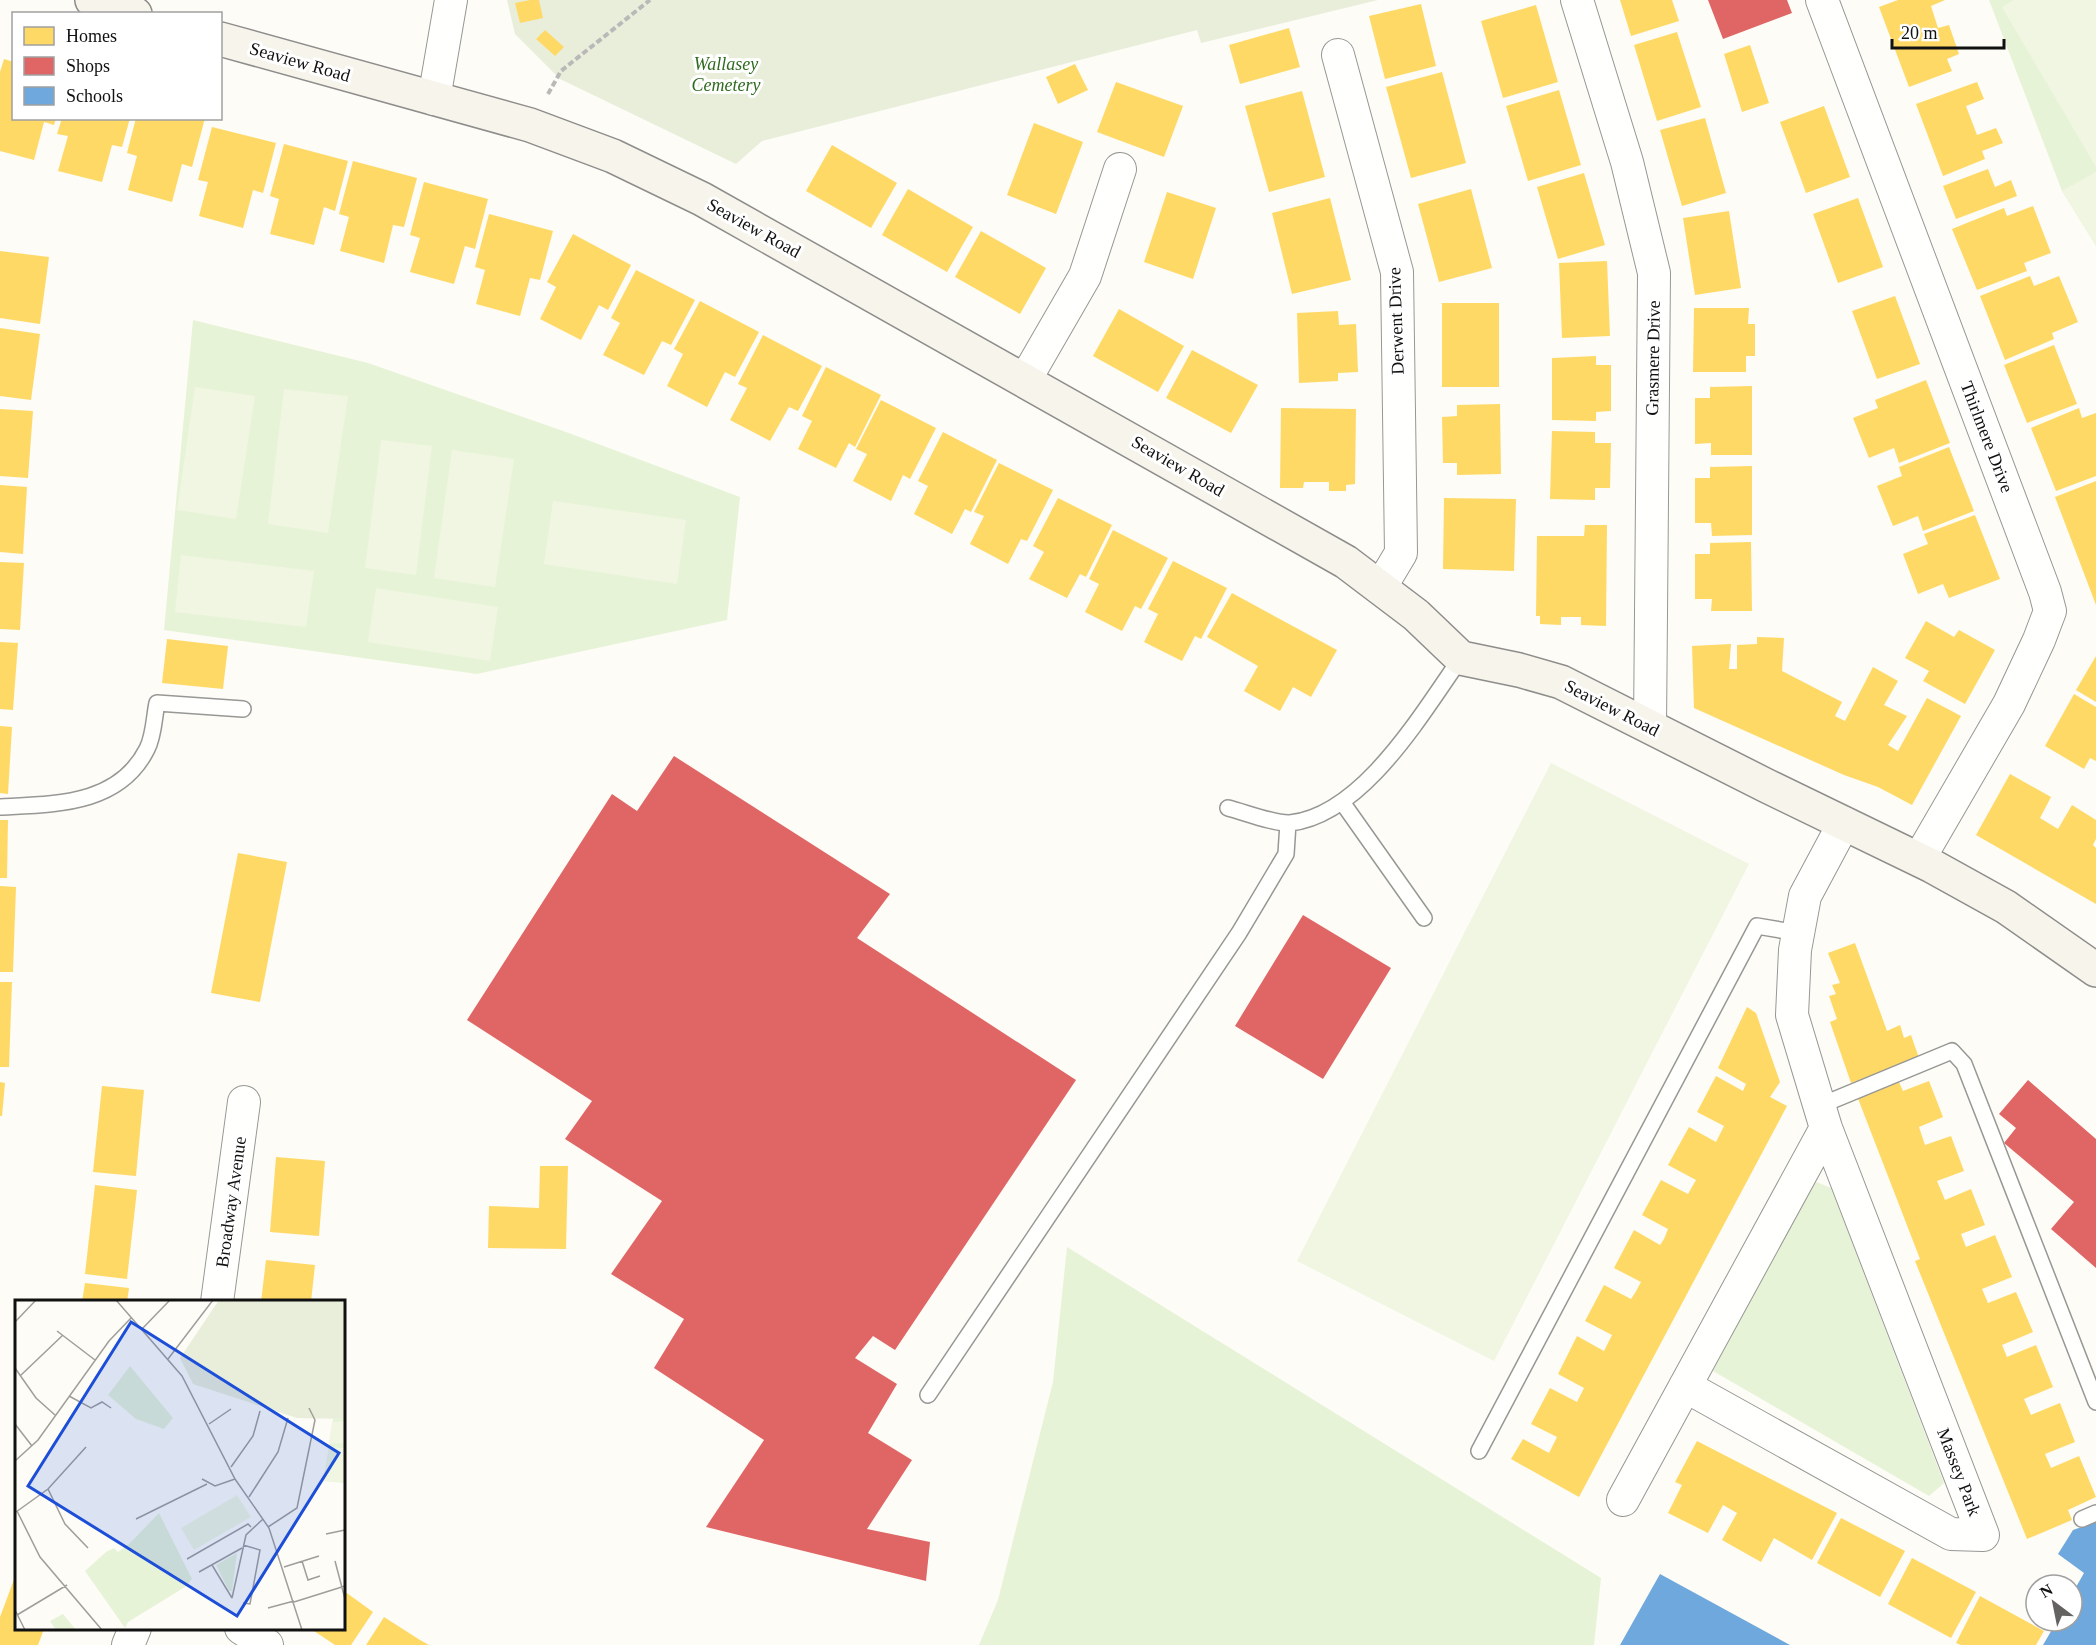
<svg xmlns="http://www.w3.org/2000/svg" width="2096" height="1645" viewBox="0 0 2096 1645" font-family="Georgia,serif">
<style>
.green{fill:#e7f3d7}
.cemetery{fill:#e9eedb}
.pitch{fill:#f0f6e1}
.homes{fill:#ffd966}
.shops{fill:#e06666}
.schools{fill:#6fa8dc}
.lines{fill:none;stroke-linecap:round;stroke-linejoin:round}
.lane-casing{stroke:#979795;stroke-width:18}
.street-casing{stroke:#979795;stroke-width:34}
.secondary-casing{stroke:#8e8d8b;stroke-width:36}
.path{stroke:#b9b9b8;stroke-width:4;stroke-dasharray:6 3;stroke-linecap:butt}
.lane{stroke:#fffffe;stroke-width:15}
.street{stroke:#fffffe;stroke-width:32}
.secondary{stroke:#f6f4eb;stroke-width:33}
.labels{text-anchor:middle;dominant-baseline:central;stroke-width:6;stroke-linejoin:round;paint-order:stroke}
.street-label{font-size:18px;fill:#111;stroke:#fff}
.park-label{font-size:18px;font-style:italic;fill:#2f6b1f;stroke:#fff}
.inset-road{fill:none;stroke:#9f9e9b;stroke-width:1.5}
.view{fill:#1d4ed8;fill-opacity:0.15;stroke:#1d4ed8;stroke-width:3}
.inset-edge{fill:none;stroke:#111;stroke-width:3}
</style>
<rect width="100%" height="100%" fill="#fdfcf7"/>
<path class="green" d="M1989,0H2096V246L2062,191Z
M193,320L368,363L566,432L740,497L727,620L477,674L164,630Z
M1814,1181L1831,1188L1944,1483L1929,1496L1713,1371Z
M1067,1247L1601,1578L1594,1645H979L998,1600L1053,1382Z"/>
<path class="cemetery" d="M507,0H1378L1201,43L1197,30L762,141L736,164L560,79L515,34Z"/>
<path class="pitch" d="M2014,0H2096V167L2002,7Z
M2096,172V246L2062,191Z
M195,387L255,396L236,519L177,510Z
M284,389L348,396L328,533L268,524Z
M381,440L432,446L416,575L365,568Z
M452,450L514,459L495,587L434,578Z
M553,501L686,520L677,584L544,564Z
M181,555L314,571L306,627L175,612Z
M376,588L498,607L490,661L368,642Z
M1551,763L1749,864L1494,1361L1297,1261Z"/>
<path class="homes" d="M530,0H539L543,18L520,23L515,3Z
M1620,0H1672L1679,21L1631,36Z
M1898,0H1945L1931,6L1938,28L1949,25L1959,54L1947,59L1952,71L1909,87L1879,7Z
M1421,4L1436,66L1385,79L1369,16Z
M1536,5L1558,82L1503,98L1481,21Z
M1289,28L1300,67L1240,84L1229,45Z
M545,30L564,47L555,56L536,39Z
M1677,32L1701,107L1657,121L1634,45Z
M1750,45L1769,103L1742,112L1724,54Z
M4,59L14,62V118H56L54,125L44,122L34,160L0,151V72Z
M1075,64L1088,90L1058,104L1046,77Z
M1442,72L1466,163L1411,178L1386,87Z
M1116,82L1183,106L1164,157L1097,132Z
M1977,82L1984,99L1966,106L1977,135L1996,128L2003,143L1982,151L1985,159L1943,176L1916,104Z
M1559,90L1581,165L1528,181L1506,106Z
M1302,91L1325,177L1269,192L1245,106Z
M1824,106L1850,177L1806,193L1780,122Z
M62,118H130L122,147L112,145L102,182L58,171L68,136L57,134Z
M136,118H205L192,167L182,164L172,202L128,190L137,156L127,153Z
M1705,118L1726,193L1682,206L1660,130Z
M1034,123L1083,142L1056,214L1007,195Z
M212,127L276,143L263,193L253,190L243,228L199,216L208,182L198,180Z
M284,144L348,161L335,211L324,207L314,245L270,234L279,199L270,196Z
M832,145L897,183L871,228L806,191Z
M353,161L417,178L404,227L393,225L384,263L340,251L349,217L339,214Z
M1988,169L1995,187L2011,180L2017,196L1956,219L1943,186Z
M1584,173L1605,245L1558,259L1537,187Z
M424,182L488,199L475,249L465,246L454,284L410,272L420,238L410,235Z
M908,189L973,227L947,272L882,235Z
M1471,189L1492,268L1439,282L1418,204Z
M1167,192L1216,208L1193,279L1144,262Z
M1330,198L1351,280L1292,294L1272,213Z
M1858,198L1883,267L1838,283L1813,214Z
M2033,206L2051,253L2024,263L2027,271L1977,290L1952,229L2004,208L2007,216Z
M1729,211L1741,288L1695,295L1683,218Z
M489,214L553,231L540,280L530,278L520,316L476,304L485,270L475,267Z
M981,231L1046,268L1020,314L955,277Z
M573,234L631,265L608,310L599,305L581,340L540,319L556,287L547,282Z
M0,251L49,257L40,324L0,318Z
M1607,261L1610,336L1562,338L1559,263Z
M636,270L695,300L671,345L662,341L644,375L603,355L620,323L611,318Z
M2030,276L2034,286L2059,276L2078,322L2052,333L2054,339L2005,360L1980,296Z
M1895,296L1920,364L1877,379L1852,311Z
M700,301L759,332L735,377L725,372L707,407L667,386L683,354L674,349Z
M1442,303H1499V387H1442Z
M1694,308H1749L1748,324H1755V356H1746V372H1693Z
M1119,309L1184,346L1158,392L1093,356Z
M1338,311L1339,325L1356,324L1358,372L1338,373V381L1299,383L1297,313Z
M0,328L40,334L31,400L0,396Z
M763,335L822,366L798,411L789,407L770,441L730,420L747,388L738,384Z
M2054,345L2077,404L2027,423L2004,365Z
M1192,350L1258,385L1231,433L1166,398Z
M1596,356V365H1611V411L1596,412V421L1552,420V358Z
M826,367L881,395L855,447L849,443L836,468L798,449L812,421L802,416Z
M1926,380L1950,443L1899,463L1894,448L1869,458L1853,418L1878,408L1875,400Z
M1752,386V455H1711V443L1695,444V398H1710V387Z
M881,400L936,428L910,479L903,475L891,501L853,481L867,454L856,449Z
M1500,404L1501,474L1457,475V463H1443L1442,417L1457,416V405Z
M1281,408L1356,409L1355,484L1346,485V491H1329V482H1304L1303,488H1280Z
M2079,408L2082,418L2096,413V476L2056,491L2031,428Z
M0,409L33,411L28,478L0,476Z
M1552,431L1595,432V443H1611L1610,488H1595V500L1550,499Z
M943,432L997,460L971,512L965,509L952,534L914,514L928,486L918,481Z
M1949,447L1974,511L1923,531L1918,516L1893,526L1877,486L1902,476L1899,467Z
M999,463L1053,490L1027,541L1021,539L1008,564L970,544L984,516L974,512Z
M1752,466V535L1712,536L1711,523H1695V478H1710V467Z
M2096,481V605L2055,497Z
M0,485L27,487L23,554L0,552Z
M1058,498L1112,525L1086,577L1080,574L1067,598L1029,579L1044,552L1033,546Z
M1444,498L1516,499L1514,571L1443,569Z
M1975,515L2000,579L1949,598L1943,584L1918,594L1903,554L1928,544L1924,534Z
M1585,525H1607L1606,626L1581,625V617H1561V625L1540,624V616H1536L1537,536H1584Z
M1113,530L1168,558L1141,609L1135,606L1122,631L1085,612L1099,584L1089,579Z
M1751,542L1752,611H1711L1712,599H1695V554H1710V543Z
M1173,561L1227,588L1201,639L1195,636L1182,661L1144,642L1158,614L1148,609Z
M0,562L24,563L20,630L0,629Z
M1232,593L1337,650L1311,697L1293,687L1280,711L1244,691L1258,666L1207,637Z
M1926,621L1954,637L1959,630L1995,650L1965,704L1923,681L1929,671L1905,658Z
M1757,637L1784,638L1782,671L1842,702L1835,716L1845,721L1873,667L1898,681L1884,705L1907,716L1888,745L1898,751L1927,698L1961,716L1912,805L1878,787L1844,775L1694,708L1692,646L1731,644L1729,669H1737V645L1757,644Z
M167,639L228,646L223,689L162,683Z
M0,642L18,643L13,710L0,709Z
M2096,656V702L2076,690Z
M2074,694L2096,707V761L2090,758L2084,769L2045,746Z
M0,726L12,727L8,794L0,793Z
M2010,774L2051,797L2040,818L2058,829L2072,805L2096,820V839L2093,845L2096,848V904L1976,835Z
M0,820H8L7,878H0Z
M238,853L287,862L260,1002L211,993Z
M0,886L16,887L13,972H0Z
M1855,943L1887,1031L1900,1025L1904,1038L1911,1035L1919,1058L1851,1083L1830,1022L1837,1019L1829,996L1836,994L1832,985L1840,983L1828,953Z
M0,982H12L9,1067H0Z
M1747,1007L1756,1013L1780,1082L1770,1097L1787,1106L1579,1497L1511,1459L1523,1439L1549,1453L1557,1437L1531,1424L1550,1388L1577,1402L1584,1388L1558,1374L1577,1336L1604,1351L1612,1335L1585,1321L1604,1285L1631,1299L1635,1293L1641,1282L1614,1268L1634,1230L1660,1245L1664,1239L1668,1229L1642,1215L1661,1180L1688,1194L1696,1180L1668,1165L1689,1127L1716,1142L1724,1126L1697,1112L1716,1076L1743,1091L1746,1084L1718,1068Z
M1898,1080L1903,1091L1929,1081L1943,1117L1919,1127L1925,1145L1951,1136L1964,1171L1937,1181L1945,1200L1971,1189L1985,1225L1961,1234L1966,1247L1995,1235L2012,1277L1982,1289L1988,1303L2016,1292L2033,1332L2002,1345L2007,1357L2036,1345L2053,1387L2024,1399L2031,1415L2060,1403L2075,1442L2045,1454L2051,1468L2079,1456L2096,1497L2068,1510L2072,1520L2027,1539L1915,1261L1920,1259L1857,1096Z
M0,1082L5,1083L2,1116H0Z
M102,1086L144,1090L136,1176L93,1172Z
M276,1157L325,1161L319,1236L270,1232Z
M540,1166H568L566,1249L488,1248L489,1206L539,1208Z
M95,1185L137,1190L127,1279L85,1274Z
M266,1260L315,1265L311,1302H261Z
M85,1283L129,1288L127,1302H82Z
M1697,1441L1837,1513L1812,1560L1774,1538L1761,1562L1722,1540L1737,1513L1723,1505L1708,1533L1668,1513L1682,1485L1675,1482Z
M1841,1518L1905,1551L1880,1597L1817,1563Z
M1912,1558L1976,1592L1951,1638L1888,1604Z
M16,1574V1629H44L38,1645H0V1617Z
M344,1591L373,1612L351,1645H335L311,1629H344Z
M1980,1596L2044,1631L2036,1645H1961L1956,1643Z
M384,1617L420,1640L429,1645H366Z"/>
<path class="shops" d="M1708,0H1787L1792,13L1723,39Z
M674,756L890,894L857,938L1076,1080L895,1350L873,1336L855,1358L897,1384L868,1433L912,1460L867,1529L930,1542L926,1581L706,1527L764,1440L654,1368L684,1319L611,1274L662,1201L565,1139L592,1101L467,1020L612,794L637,811Z
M1303,915L1391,968L1323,1079L1235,1026Z
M2028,1080L2096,1139V1268L2051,1229L2074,1202L2004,1143L2016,1128L1999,1114Z"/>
<path class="schools" d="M2096,1522V1645H2043L2057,1621H2072V1594L2084,1573L2058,1554L2073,1530Z
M1660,1574L1790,1645H1620Z"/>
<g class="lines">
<g class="lane-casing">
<path id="lane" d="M1342,802L1424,918
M0,807C56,804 119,805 147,749C154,736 154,717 157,703L243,709
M1228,808C1244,812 1275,824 1290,823C1363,815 1422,713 1461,658
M1819,1106L1952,1051L1964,1064L2096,1402
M928,1395L1239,933L1286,854L1288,823
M1479,1451L1757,926L1798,933
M2082,1519L2096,1513"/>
</g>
<g class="street-casing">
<path id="street" d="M1577,0L1627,162L1654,273L1650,727
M1822,0L2045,592L2050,611L2039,640L2009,704L1919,859
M1338,55L1397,272L1401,553L1380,588
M434,99L451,0
M1025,380L1085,276L1120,169
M217,1302L244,1102
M1685,1386L1951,1534L1983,1535L1826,1128L1792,1015L1795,950L1805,896L1844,823
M1623,1500L1826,1128
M241,1628L267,1645
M128,1645L135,1628"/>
</g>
<g class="secondary-casing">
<path id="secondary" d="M92,0L135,14
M220,39L530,125L613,156L702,199L1346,562L1416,615L1461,658L1519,670L1561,682L1767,786L1932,866L2006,907L2096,970"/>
</g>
<path class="path" d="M548,94L561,71L650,0"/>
<use href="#lane" class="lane"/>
<use href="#street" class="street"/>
<use href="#secondary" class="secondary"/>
</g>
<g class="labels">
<g class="street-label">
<text transform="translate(300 62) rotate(16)">Seaview Road</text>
<text transform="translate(754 228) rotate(29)">Seaview Road</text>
<text transform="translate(1396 321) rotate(-92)">Derwent Drive</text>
<text transform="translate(1653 358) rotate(-89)">Grasmere Drive</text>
<text transform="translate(1987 437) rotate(69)">Thirlmere Drive</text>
<text transform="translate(1178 466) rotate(30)">Seaview Road</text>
<text transform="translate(1612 708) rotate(27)">Seaview Road</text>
<text transform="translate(231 1202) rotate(-82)">Broadway Avenue</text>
<text transform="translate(1959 1472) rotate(69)">Massey Park</text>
</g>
<g class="park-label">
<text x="726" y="64">Wallasey<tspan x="726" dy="21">Cemetery</tspan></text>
</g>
</g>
<g transform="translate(15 1300)">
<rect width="330" height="330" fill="#fdfcf7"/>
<path d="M115,66L158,118L149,129L121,119L93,95ZM318,119H330V183L309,181ZM144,213L177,279L170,287L113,322L110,328L70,271L91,252L99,248L103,252L115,243ZM222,253L217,291H214L201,265ZM48,314L61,330H41L35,321Z" fill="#e7f3d7"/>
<path d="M204,0H330V119L282,118L178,84L165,58Z" fill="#e9eedb"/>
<path d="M330,121V143L314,144L317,122ZM314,147L330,148V182L308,181ZM222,195L236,217L179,250L166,228Z" fill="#f0f6e1"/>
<path class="inset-road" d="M101,0L167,76L220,179L254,228L287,330M0,22L21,0M126,30L155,0M42,31L80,60M153,59L198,0M0,68L21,98L40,115M5,76L48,35M54,96L76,108L87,102L96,108M0,124L17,146M194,124L216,109M0,161L23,140L94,41L116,18M216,167L238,136L245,111M187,179L200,186L220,179M330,188V217M33,189L50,224L73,248M234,197L263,152L273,118M2,211L25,257L87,330M1,212L33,189L71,147M121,219L192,184M253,227L282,208L300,120L294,108M311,234L330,230M228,245L245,250L235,304L228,303M172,259L233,224L236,227M287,261L293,280L305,276M320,261L330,299M197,265L217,298M269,267L304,256M184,272L227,248M217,298L231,235L248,219M279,302L330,286M253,308L279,301M0,310L10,330M2,315L52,285"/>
<path class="view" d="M116,22L324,153L222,316L13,186Z"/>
<rect width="330" height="330" class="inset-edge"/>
</g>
<rect x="12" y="12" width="210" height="108" fill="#ffffff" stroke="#a0a0a0" stroke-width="1.5"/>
<rect x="24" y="27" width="30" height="18" fill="#ffd966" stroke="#a0a0a0" stroke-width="1.5"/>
<text x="66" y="42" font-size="18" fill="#111111">Homes</text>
<rect x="24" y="57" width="30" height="18" fill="#e06666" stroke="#a0a0a0" stroke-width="1.5"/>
<text x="66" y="72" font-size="18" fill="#111111">Shops</text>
<rect x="24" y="87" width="30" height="18" fill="#6fa8dc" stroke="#a0a0a0" stroke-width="1.5"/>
<text x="66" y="102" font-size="18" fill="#111111">Schools</text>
<g transform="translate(2054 1603) rotate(328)"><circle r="28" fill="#ffffff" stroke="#a0a0a0" stroke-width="1.5"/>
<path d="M0-4.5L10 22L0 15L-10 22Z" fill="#646362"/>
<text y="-9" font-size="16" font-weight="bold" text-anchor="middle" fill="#111111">N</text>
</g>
<path d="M1892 39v9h112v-9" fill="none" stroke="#111111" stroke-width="3"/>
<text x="1901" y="39" font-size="18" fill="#111111" stroke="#ffffff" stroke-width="4.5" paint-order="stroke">20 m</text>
</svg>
